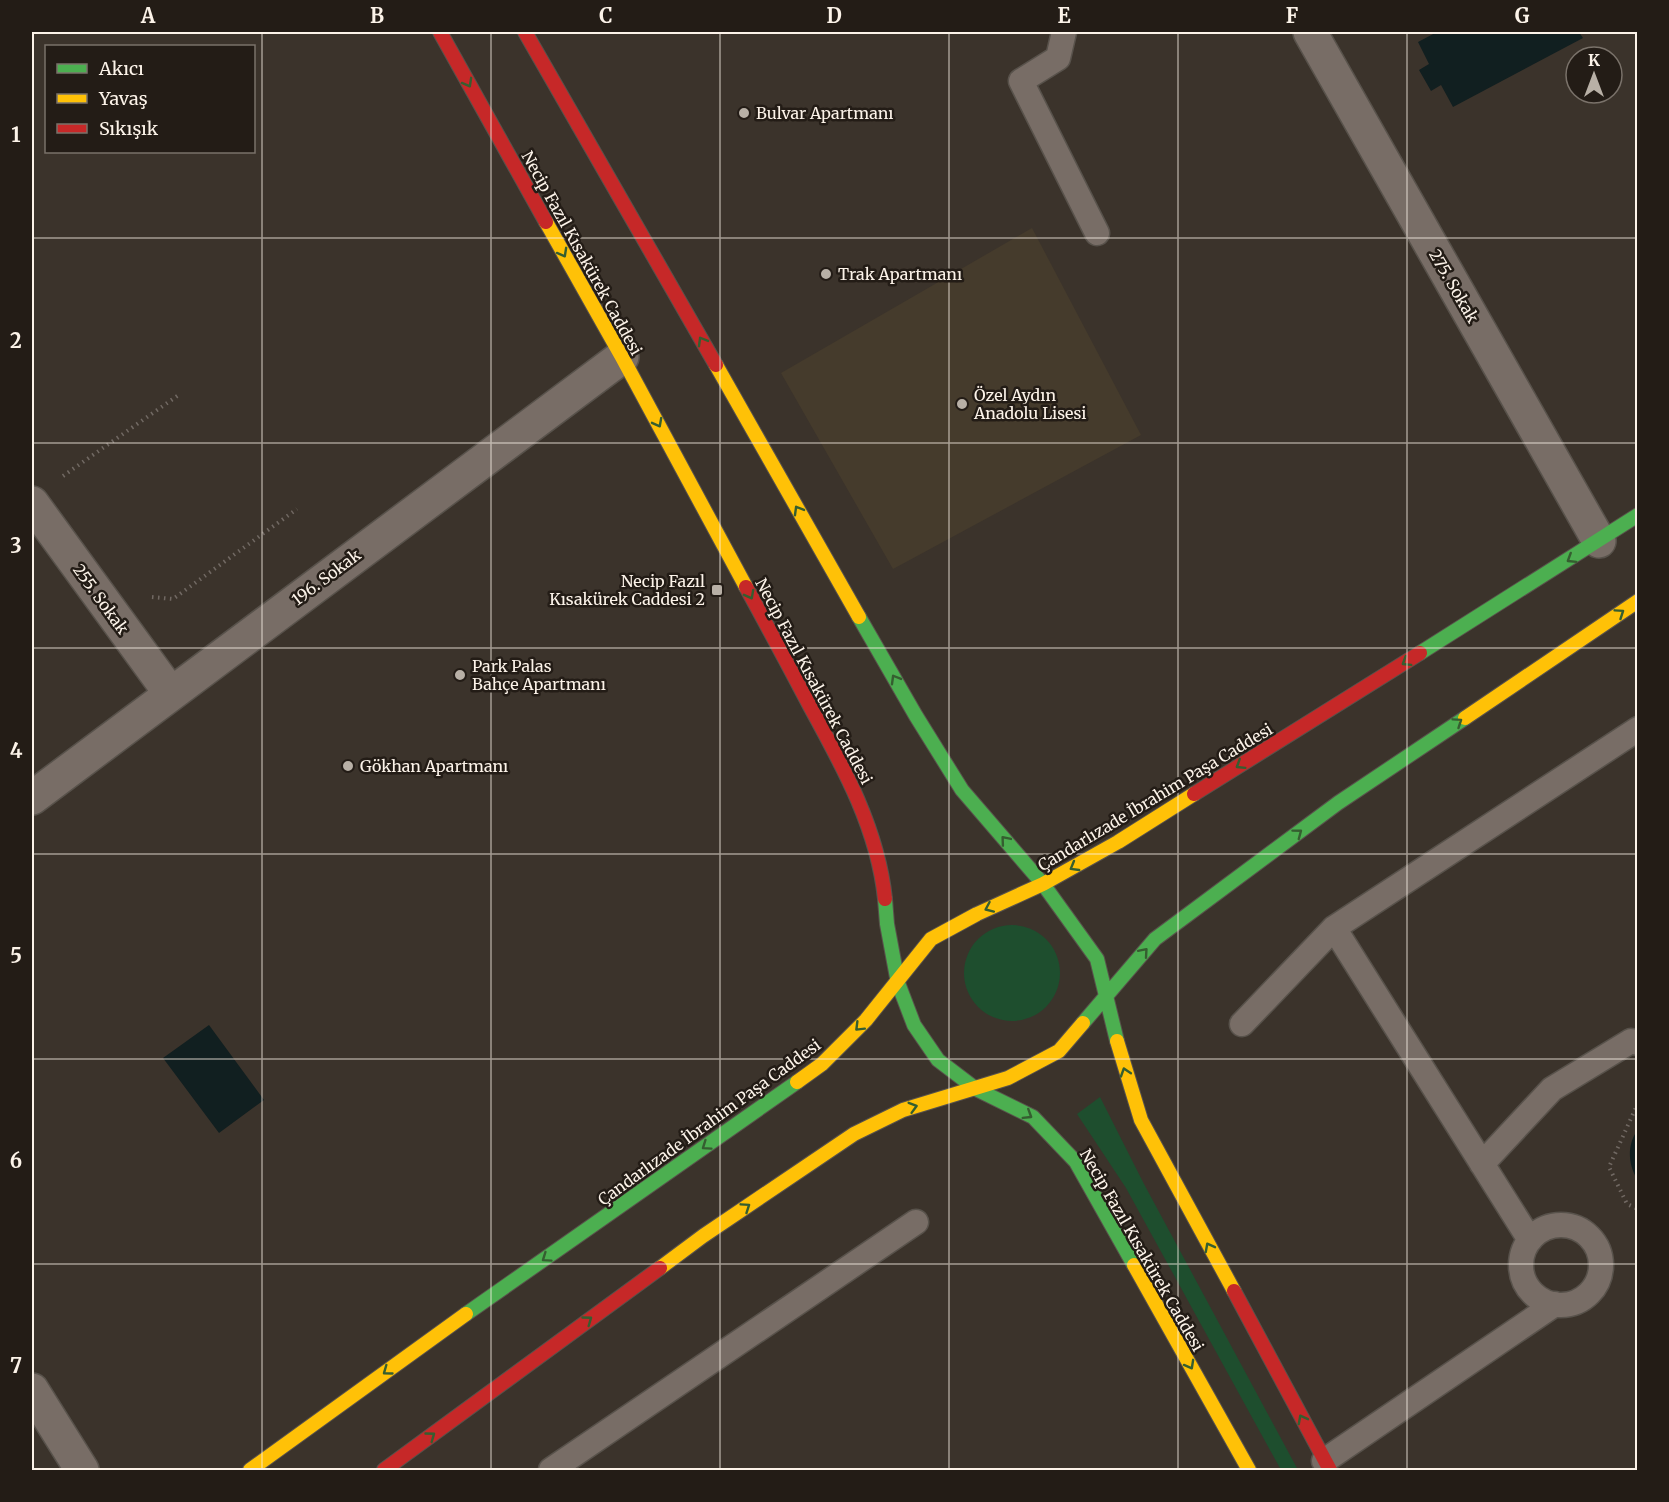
<svg xmlns="http://www.w3.org/2000/svg" width="1669" height="1502" viewBox="0 0 1669 1502" font-family="Merriweather,serif">
<style>
.education{fill:#453b2c}
.green{fill:#1e4e2e}
.water{fill:#111f20}
.lines{fill:none;stroke-linecap:round;stroke-linejoin:round}
.lane-casing{stroke:#58524b;stroke-width:27}
.street-casing{stroke:#58524b;stroke-width:36}
.fast-casing{stroke:#58524b;stroke-width:16}
.slow-casing{stroke:#58524b;stroke-width:16}
.jam-casing{stroke:#58524b;stroke-width:16}
.path{stroke:#716963;stroke-width:4;stroke-dasharray:1.5 4.5;stroke-linecap:butt}
.lane{stroke:#786d66;stroke-width:24}
.street{stroke:#786d66;stroke-width:33}
.fast{stroke:#4caf50;stroke-width:14}
.slow{stroke:#ffc107;stroke-width:14}
.jam{stroke:#c62828;stroke-width:14}
.oneway{stroke:#355e30}
.grid{fill:none;stroke:#fcf3e9;stroke-width:1.5;stroke-opacity:0.55}
.poi-dot{fill:#b8b0a6;stroke:#231c16;stroke-width:2}
.labels{text-anchor:middle;dominant-baseline:central;stroke-width:5;stroke-linejoin:round;paint-order:stroke}
.poi-label{font-size:16px;fill:#fcf3e9;stroke:#231c16;text-anchor:start}
.street-label{font-size:16px;fill:#fcf3e9;stroke:#231c16}
.neatline{fill:none;stroke:#fcf3e9;stroke-width:2}
.grid-label{font-size:20px;text-anchor:middle;font-weight:bold;fill:#fcf3e9}
</style>
<rect width="100%" height="100%" fill="#3b332b"/>
<path class="education" d="M1032,228L1141,435L893,569L781,373Z"/>
<path class="green" d="M964 973a48 48 0 1 1 96 0a48 48 0 1 1-96 0Z
M1100,1097L1144,1184L1298,1470H1281L1126,1188L1077,1114Z"/>
<path class="water" d="M1437,32H1579L1583,38L1453,107L1441,85L1431,91L1419,70L1429,64L1418,42Z
M209,1025L264,1100L219,1133L163,1058Z
M1637,1131V1179C1628,1164 1627,1145 1637,1131Z"/>
<g class="lines">
<g class="lane-casing">
<path id="lane" d="M1064,32L1058,58L1021,81L1097,233
M1334,928L1530,1240
M1242,1024L1334,928L1638,729
M1482,1164L1552,1089L1631,1041L1638,1043
M1521 1265a40 40 0 1 1 80 0a40 40 0 1 1-80 0Z
M1324,1461L1555,1304
M551,1470L916,1222"/>
</g>
<g class="street-casing">
<path id="street" d="M1310,32L1599,541
M32,503L171,694
M32,798L622,357
M32,1390L82,1470"/>
</g>
<g class="fast-casing">
<path id="fast" d="M859,617L916,716L962,790L1043,884L1097,959L1117,1041
M1420,653L1638,515
M885,899L887,924L898,983L914,1025L938,1060L976,1089L1033,1117L1076,1162L1134,1265
M1083,1023L1155,939L1338,803L1465,718
M466,1314L797,1082"/>
</g>
<g class="slow-casing">
<path id="slow" d="M546,222L622,357L746,587
M716,365L859,617
M1465,718L1638,601
M1117,1041L1141,1120L1234,1291
M797,1082L822,1064L866,1020L931,939L977,914L1043,884L1118,842L1194,794
M1134,1265L1249,1470
M660,1268L703,1236L854,1134L903,1110L1008,1078L1059,1051L1083,1023
M250,1470L466,1314"/>
</g>
<g class="jam-casing">
<path id="jam" d="M440,32L546,222
M525,32L716,365
M746,587C768,627 790,668 811,708C844,768 878,830 885,899
M1194,794L1420,653
M1234,1291L1330,1470
M384,1470L660,1268"/>
</g>
<path class="path" d="M63,476L180,394
M152,597L173,599L297,509
M1638,1103L1609,1167L1627,1204L1638,1209"/>
<use href="#lane" class="lane"/>
<use href="#street" class="street"/>
<use href="#fast" class="fast"/>
<use href="#slow" class="slow"/>
<use href="#jam" class="jam"/>
</g>
<defs><path id="oneway-chevron" d="M-2-3.5L2.5 0L-2 3.5" fill="none" stroke-width="1.6" stroke-linecap="round" stroke-linejoin="round" transform="scale(1.5)"/></defs>
<g class="oneway">
<use href="#oneway-chevron" transform="translate(468 83) rotate(61)"/>
<use href="#oneway-chevron" transform="translate(563 253) rotate(61)"/>
<use href="#oneway-chevron" transform="translate(702 341) rotate(-120)"/>
<use href="#oneway-chevron" transform="translate(658 423) rotate(62)"/>
<use href="#oneway-chevron" transform="translate(798 510) rotate(-120)"/>
<use href="#oneway-chevron" transform="translate(1571 559) rotate(148)"/>
<use href="#oneway-chevron" transform="translate(750 595) rotate(62)"/>
<use href="#oneway-chevron" transform="translate(1620 613) rotate(-34)"/>
<use href="#oneway-chevron" transform="translate(1406 662) rotate(148)"/>
<use href="#oneway-chevron" transform="translate(895 679) rotate(-120)"/>
<use href="#oneway-chevron" transform="translate(1458 722) rotate(-34)"/>
<use href="#oneway-chevron" transform="translate(1240 765) rotate(148)"/>
<use href="#oneway-chevron" transform="translate(1298 833) rotate(-37)"/>
<use href="#oneway-chevron" transform="translate(1005 840) rotate(-130)"/>
<use href="#oneway-chevron" transform="translate(1074 867) rotate(150)"/>
<use href="#oneway-chevron" transform="translate(989 908) rotate(156)"/>
<use href="#oneway-chevron" transform="translate(1144 952) rotate(-49)"/>
<use href="#oneway-chevron" transform="translate(859 1027) rotate(135)"/>
<use href="#oneway-chevron" transform="translate(1125 1072) rotate(-108)"/>
<use href="#oneway-chevron" transform="translate(913 1107) rotate(-16)"/>
<use href="#oneway-chevron" transform="translate(1028 1115) rotate(32)"/>
<use href="#oneway-chevron" transform="translate(706 1146) rotate(145)"/>
<use href="#oneway-chevron" transform="translate(746 1207) rotate(-34)"/>
<use href="#oneway-chevron" transform="translate(1209 1247) rotate(-118)"/>
<use href="#oneway-chevron" transform="translate(546 1258) rotate(145)"/>
<use href="#oneway-chevron" transform="translate(588 1320) rotate(-36)"/>
<use href="#oneway-chevron" transform="translate(1190 1365) rotate(61)"/>
<use href="#oneway-chevron" transform="translate(387 1371) rotate(144)"/>
<use href="#oneway-chevron" transform="translate(1302 1419) rotate(-118)"/>
<use href="#oneway-chevron" transform="translate(431 1436) rotate(-36)"/>
</g>
<path class="grid" d="M262,32V1470M491,32V1470M720,32V1470M949,32V1470M1178,32V1470M1407,32V1470M32,238H1638M32,443H1638M32,648H1638M32,854H1638M32,1059H1638M32,1264H1638"/>
<g class="poi-dot">
<circle cx="744" cy="113" r="6"/>
<circle cx="826" cy="274" r="6"/>
<circle cx="962" cy="404" r="6"/>
<rect x="711" y="584" width="12" height="12" rx="3"/>
<circle cx="460" cy="675" r="6"/>
<circle cx="348" cy="766" r="6"/>
</g>
<g class="labels">
<g class="poi-label">
<text x="756" y="113">Bulvar Apartmanı</text>
<text x="838" y="274">Trak Apartmanı</text>
<text x="974" y="395">Özel Aydın<tspan x="974" dy="18">Anadolu Lisesi</tspan></text>
<text x="705" y="581" text-anchor="end">Necip Fazıl<tspan x="705" dy="18">Kısakürek Caddesi 2</tspan></text>
<text x="472" y="666">Park Palas<tspan x="472" dy="18">Bahçe Apartmanı</tspan></text>
<text x="360" y="766">Gökhan Apartmanı</text>
</g>
<g class="street-label">
<text transform="translate(582 253) rotate(61)">Necip Fazıl Kısakürek Caddesi</text>
<text transform="translate(1454 286) rotate(60)">275. Sokak</text>
<text transform="translate(326 577) rotate(-37)">196. Sokak</text>
<text transform="translate(101 599) rotate(54)">255. Sokak</text>
<text transform="translate(814 681) rotate(62)">Necip Fazıl Kısakürek Caddesi</text>
<text transform="translate(1155 797) rotate(-31)">Çandarlızade İbrahim Paşa Caddesi</text>
<text transform="translate(709 1122) rotate(-36)">Çandarlızade İbrahim Paşa Caddesi</text>
<text transform="translate(1142 1250) rotate(60)">Necip Fazıl Kısakürek Caddesi</text>
</g>
</g>
<rect width="1669" height="1502" fill="none" stroke="#231c16" stroke-width="66"/>
<rect x="45" y="45" width="210" height="108" fill="#231c16" stroke="#7a726a" stroke-width="1.5"/>
<rect x="57" y="64" width="30" height="9" fill="#4caf50" stroke="#7a726a" stroke-width="1.5"/>
<text x="99" y="75" font-size="18" fill="#fcf3e9">Akıcı</text>
<rect x="57" y="94" width="30" height="9" fill="#ffc107" stroke="#7a726a" stroke-width="1.5"/>
<text x="99" y="105" font-size="18" fill="#fcf3e9">Yavaş</text>
<rect x="57" y="124" width="30" height="9" fill="#c62828" stroke="#7a726a" stroke-width="1.5"/>
<text x="99" y="135" font-size="18" fill="#fcf3e9">Sıkışık</text>
<g transform="translate(1594 75)"><circle r="28" fill="#231c16" stroke="#7a726a" stroke-width="1.5"/>
<path d="M0-4.5L10 22L0 15L-10 22Z" fill="#b8b0a6"/>
<text y="-9" font-size="16" font-weight="bold" text-anchor="middle" fill="#fcf3e9">K</text>
</g>
<rect x="33" y="33" width="1603" height="1436" class="neatline"/>
<g class="grid-label">
<text x="148" y="23">A</text>
<text x="377" y="23">B</text>
<text x="606" y="23">C</text>
<text x="834" y="23">D</text>
<text x="1064" y="23">E</text>
<text x="1292" y="23">F</text>
<text x="1522" y="23">G</text>
<text x="16" y="142">1</text>
<text x="16" y="348">2</text>
<text x="16" y="553">3</text>
<text x="16" y="758">4</text>
<text x="16" y="963">5</text>
<text x="16" y="1168">6</text>
<text x="16" y="1373">7</text>
</g>
</svg>
